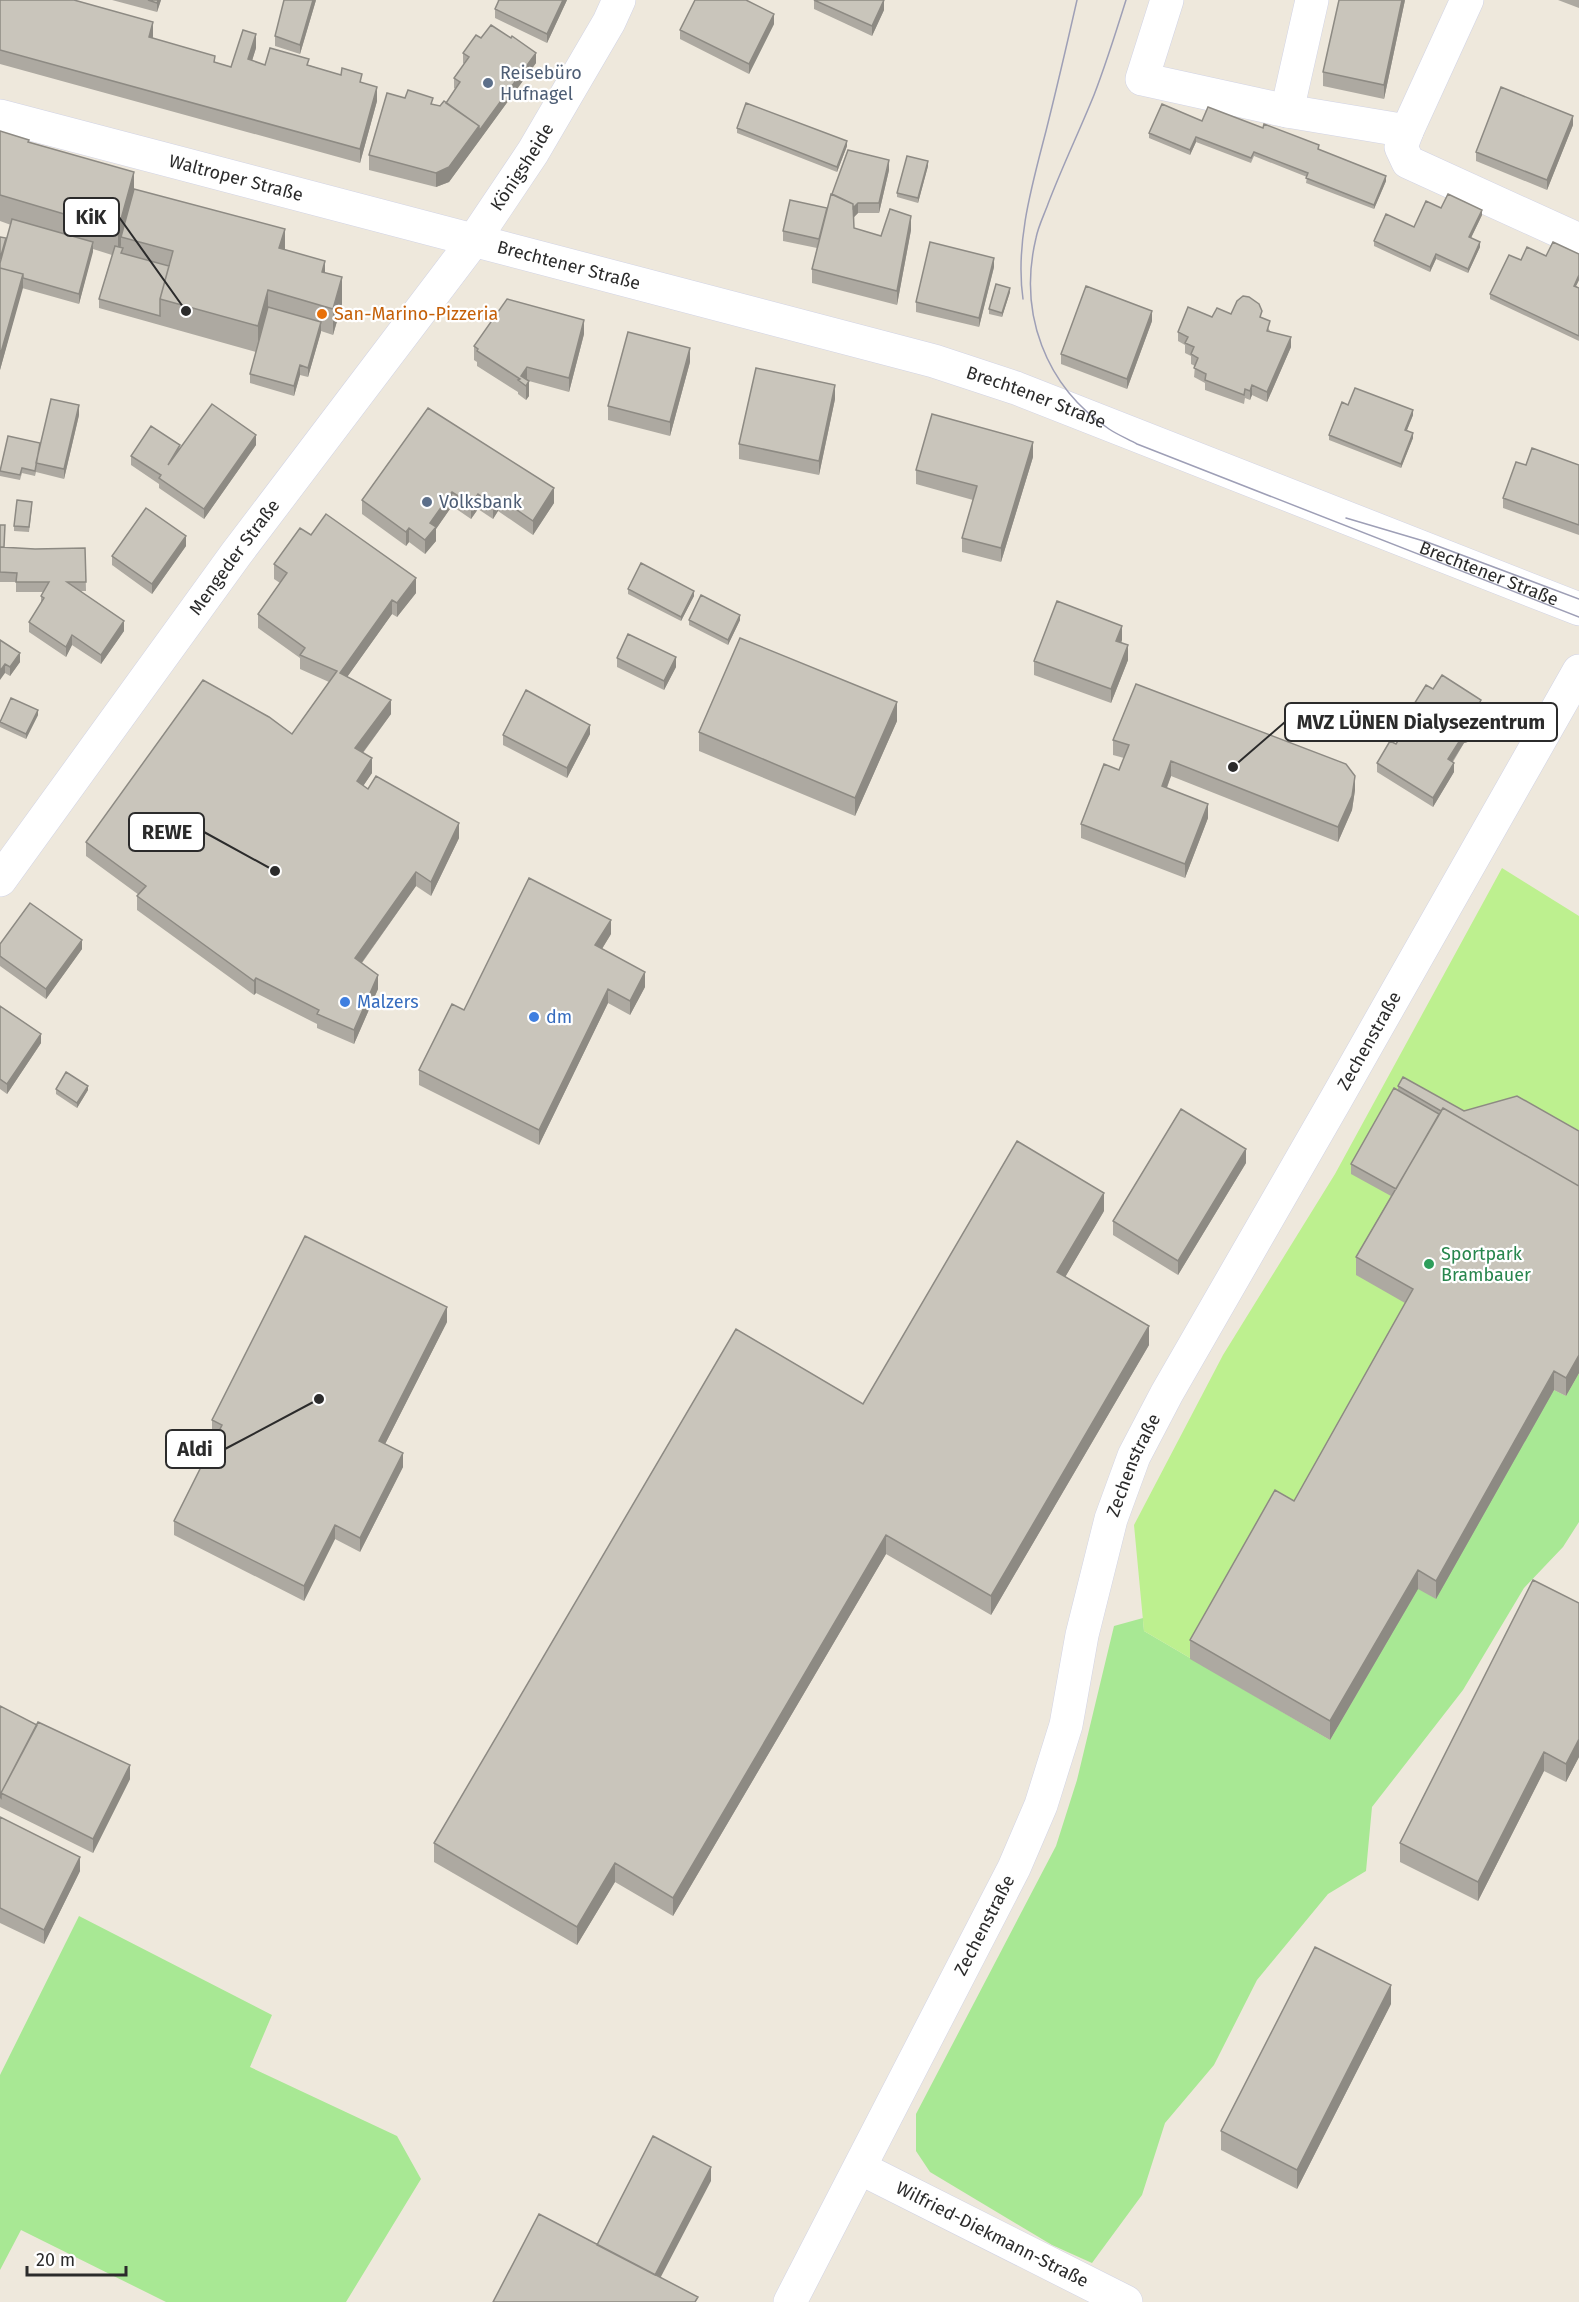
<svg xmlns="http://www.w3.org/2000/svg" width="1579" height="2302" viewBox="0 0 1579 2302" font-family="'Fira Sans',sans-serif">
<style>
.green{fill:#a8e894}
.pitch{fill:#bdf08f}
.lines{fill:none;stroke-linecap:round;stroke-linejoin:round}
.street-casing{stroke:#d1d3e5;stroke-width:34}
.secondary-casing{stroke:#d1d3e5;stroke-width:34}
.street{stroke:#fff;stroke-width:33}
.secondary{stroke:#fff;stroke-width:33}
.tram{stroke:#9e9fb6;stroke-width:1.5}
.wall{fill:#ada9a1}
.shaded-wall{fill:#8d8a83}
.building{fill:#c9c5bb;stroke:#8d8a83;stroke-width:1.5}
.service-dot{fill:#5c6f8a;stroke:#fff;stroke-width:2}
.food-dot{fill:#e8710a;stroke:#fff;stroke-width:2}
.shop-dot{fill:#3f7fe0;stroke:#fff;stroke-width:2}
.leisure-dot{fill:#2e9e5b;stroke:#fff;stroke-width:2}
.labels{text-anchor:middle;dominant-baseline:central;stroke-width:4.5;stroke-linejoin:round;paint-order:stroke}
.service-label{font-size:18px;fill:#4e5e75;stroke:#fff;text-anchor:start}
.street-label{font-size:18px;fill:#2b2b2b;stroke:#fff}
.food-label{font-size:18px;fill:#c56008;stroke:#fff;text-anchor:start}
.shop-label{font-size:18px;fill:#366cbe;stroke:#fff;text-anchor:start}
.leisure-label{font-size:18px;fill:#27864d;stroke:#fff;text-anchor:start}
.leader{fill:none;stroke:#2b2b2b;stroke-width:2}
.callout-dot{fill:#2b2b2b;stroke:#fff;stroke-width:2}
.callout{fill:#fff;stroke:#2b2b2b;stroke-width:2}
.callout-label{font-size:20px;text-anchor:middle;font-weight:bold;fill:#2b2b2b}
</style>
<rect width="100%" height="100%" fill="#eee8dc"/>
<path class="green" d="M1579,1373V1522L1563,1547L1524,1588L1463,1690L1372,1807L1366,1871L1328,1894L1257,1980L1214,2065L1165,2123L1142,2195L1092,2263L1052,2245L930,2172L916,2151V2114L1056,1846L1077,1780L1114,1626L1143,1618L1144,1631L1330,1740L1417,1589L1554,1390L1566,1396Z
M79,1916L272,2015L250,2067L397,2136L421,2179L346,2302H166L21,2230L0,2270V2075Z"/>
<path class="pitch" d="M1502,868L1579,916V1373L1566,1396L1554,1390L1417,1589L1330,1740L1144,1631L1134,1525L1223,1355L1335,1174Z"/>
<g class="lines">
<g class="street-casing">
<g id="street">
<path d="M1167,0L1142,79L1287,111L1407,131L1401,147L1408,162L1579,240"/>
<path d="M1287,111L1312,0"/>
<path d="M1407,131L1467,0"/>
<path id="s1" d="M860,2168L1126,2302"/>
<path id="s2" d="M790,2302L1014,1868L1041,1805L1066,1725L1082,1635L1111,1519L1134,1456L1167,1393L1335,1101L1579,671"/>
</g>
</g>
<g class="secondary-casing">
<g id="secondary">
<path id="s3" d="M0,116L934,361L1016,388L1579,609"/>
<path id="s4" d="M0,880L236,554L474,240L533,152L609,22L619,0"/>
</g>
</g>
<use href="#street" class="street"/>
<use href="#secondary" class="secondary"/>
<path class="tram" d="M1126,0C1116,32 1106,64 1094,95C1079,132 1062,167 1048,204C1044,215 1038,227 1036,238C1018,313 1045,386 1109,429C1118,435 1128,439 1137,444L1579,617
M1023,299C1015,243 1032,185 1046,131C1057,87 1067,44 1077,0
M1346,518L1427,542L1579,599"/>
</g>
<path class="wall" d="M0,0L153,36V38L215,62L231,67L256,48L252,60L265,65H309L362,83L377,101L360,163L0,64Z
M112,0H161L157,12Z
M316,0L300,54L275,46V36Z
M497,0H567L547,43L495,18V9L499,1Z
M814,0L884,10L872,36L814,9Z
M1405,0L1384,99L1323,86V72Z
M1558,0H1579V8Z
M774,24L749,74L680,39V30Z
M481,38H511L536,63L449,182L436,187L369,170V155L405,98L440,106L446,103L455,89L454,88V78L464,64L463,63V53Z
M1202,121L1319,150L1386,181L1374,209L1306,183L1307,177L1254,156L1251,163L1196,142L1190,155L1149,138V133Z
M1573,125L1547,190L1476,161V152Z
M737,128L847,146L837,172L737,133Z
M0,131L29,143L134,189L285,250L325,273L342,304L333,335L321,331L308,377L300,375L294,396L250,383V374L256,352L99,308V299L112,255L93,249L79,304L22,288L0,370V237L6,242L11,225L0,221Z
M928,166L918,203L897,197V193Z
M889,170L879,213H858L854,217V228L881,236L911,230L897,305L812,283V269L817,248L783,241V231L827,208L832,194Z
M1441,208L1482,215L1471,238L1480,247L1468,273L1436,259L1430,272L1374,246V241L1414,227Z
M1579,254V280L1576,286L1579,288V341L1490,299V294L1521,260L1546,256Z
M994,267L979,327L916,312V302Z
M1010,292L1002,317L989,314V309Z
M1231,314L1262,318L1270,331L1291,347L1267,402L1252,395L1250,400L1245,398L1244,404L1205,390V383L1194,377L1195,366L1191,364V356L1185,353V345L1178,341V332L1212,317Z
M1152,321L1127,389L1061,364V354Z
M584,334L569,392L529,381V396L526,400L518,394V392L477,366V362L474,360V346Z
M690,362L670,436L608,420V406Z
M835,399L819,475L739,459V444Z
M1348,405L1413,415L1407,430L1413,438L1401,468L1329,440V435Z
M428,408L554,503L533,535L498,511L493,519L478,509L471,519L452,506L436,529V541L425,554L409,542L406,546L362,514V500Z
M79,415L64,479L36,472L35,476L22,473L20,480L0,476V471Z
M256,445L204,519L159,488V484L131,465V456L180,448Z
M1033,457L1001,562L962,552V538L973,500L916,484V470Z
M1526,465H1579V535L1503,508V498Z
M32,507L29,532L14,531V526Z
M0,525L4,547L35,549L85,548L86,591H81L124,631L101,664L72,645L66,657L29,632V622L41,603V596L43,592H16V582H0Z
M311,535L416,593L397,617L392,614L347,677L391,714L363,753L372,773L363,786L368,789L459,838L431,896L416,886L362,963L378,989L354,1044L317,1028V1024L256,993L254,995L137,910V896L139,895L86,856V842L292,734L329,682L300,669V658L258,628V614L280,583L274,579V564Z
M186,546L152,594L112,565V556Z
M628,589L694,596L681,621L628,594Z
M689,620H740L728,645L689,625Z
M0,640L20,662L10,676L5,673Z
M1122,640L1121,643L1128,660L1111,703L1034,675V661Z
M617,658L676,667L664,690L617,667Z
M1433,689L1481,710L1478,715L1480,732L1475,740L1464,743L1453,762L1454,772L1433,807L1377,772V763L1396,744L1409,723V712Z
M38,715L26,739L0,727V722Z
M897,721L855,816L699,751V732Z
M590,734L567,778L503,745V735Z
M1113,740L1355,790L1352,810L1338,842L1171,776L1167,788L1208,818L1185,878L1081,838V824L1119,770L1124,758L1113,755Z
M611,934L602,949L645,987L630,1015L608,1003L539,1145L419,1085V1070L464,1010Z
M0,944L82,949L46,999L0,966Z
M0,1006L41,1043L7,1094L0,1089Z
M1398,1086L1464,1111L1579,1131V1373L1566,1396L1554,1390L1436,1599L1418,1589L1330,1740L1190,1659V1640L1294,1501L1405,1303L1356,1275V1257L1391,1196L1351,1174V1164L1398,1090Z
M56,1089L88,1090L77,1108L56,1094Z
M1246,1163L1178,1275L1113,1235V1221Z
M1104,1211L1065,1277L1149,1345L991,1615L886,1554L673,1916L615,1882L577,1945L434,1862V1843L863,1404Z
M447,1322L385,1444L403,1467L360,1552L335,1539L304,1601L174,1535V1521L217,1436L212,1434V1420Z
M1579,1603V1757L1566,1782L1544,1771L1478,1901L1400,1862V1843Z
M0,1706L130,1779L93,1853L0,1807Z
M0,1817L80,1871L44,1944L0,1923Z
M1391,2004L1297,2189L1221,2150V2131Z"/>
<path class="shaded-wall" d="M158,0H161L157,12V3Z
M313,0H316L300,54V45Z
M563,0H567L547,43V34Z
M884,0V10L872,36V26Z
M1402,0H1405L1384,99V85Z
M774,14V24L749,74V64Z
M153,22V36L149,51V37Z
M256,34V48L248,74V59Z
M536,53V63L479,141L449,182L436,187V173Z
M377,87V101L360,163V149Z
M1573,116V125L1547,190V180Z
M1196,137V142L1190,155V150Z
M847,141V146L837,172V167Z
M889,160V170L879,213V203Z
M928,161V166L918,203V198Z
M134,172V198L121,237V245L118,257V230Z
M1386,176V181L1374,209V205Z
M858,203V213L853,218V208Z
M1482,210V215L1469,242V237Z
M911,216V230L897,305V291Z
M285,229V255L279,248Z
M93,242V252L79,304V294Z
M1480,242V247L1468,273V269Z
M1436,254V259L1430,272V267Z
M994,258V267L979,327V318Z
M325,261V287L322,272Z
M23,274V288L0,370V356Z
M1579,275V280L1574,290V286Z
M342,277V304L333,335V309Z
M1010,288V292L1002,317V313Z
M268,290V316L258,352V326Z
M1152,311V321L1127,389V379Z
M584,320V334L569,392V378Z
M321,322V332L308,377V368Z
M1291,337V347L1267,402V392Z
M690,348V362L670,436V422Z
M300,365V375L294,396V386Z
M527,367V381L521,376Z
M529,381V396L526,400V386Z
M835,385V399L819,475V461Z
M1252,385V395L1250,400V391Z
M79,405V415L64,479V469Z
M1413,410V415L1405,435V430Z
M1413,433V438L1401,468V464Z
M256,435V445L204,519V509Z
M1033,442V457L1001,562V548Z
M554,488V503L533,535V521Z
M452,492V506L436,529V541L425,554V540L430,523Z
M478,494V509L471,519V504Z
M498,497V511L493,519V505Z
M409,528V542L406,546V532Z
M186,536V546L152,594V584Z
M416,578V593L397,617V603Z
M694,591V596L681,621V617Z
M392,600V614L340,687V673Z
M740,615V620L728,645V640Z
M124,621V631L101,664V655Z
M1122,626V640L1116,655V641Z
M72,635V645L66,657V647Z
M1128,645V660L1111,703V689Z
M20,653V662L10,676V667Z
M676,657V667L664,690V681Z
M5,664V673L0,680V671Z
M391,700V714L355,763V748Z
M1481,700V710L1476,718V709Z
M897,702V721L855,816V798Z
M38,710V715L26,739V734Z
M1480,722V732L1475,740L1464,743L1448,768V759L1464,734Z
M590,725V734L567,778V768Z
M372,758V773L357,795V781Z
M1171,761V776L1162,800V786Z
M1454,763V772L1433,807V798Z
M1355,776V790L1352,810L1338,842V827Z
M1208,804V818L1185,878V864Z
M459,823V838L431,896V882Z
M416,872V886L355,972V958Z
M611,920V934L595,960V945Z
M82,940V949L46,999V989Z
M645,972V987L630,1015V1001Z
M378,975V989L354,1044V1030Z
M256,978V993L254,995V981Z
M608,989V1003L539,1145V1130Z
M41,1034V1043L7,1094V1084Z
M88,1086V1090L77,1108V1103Z
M1246,1149V1163L1178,1275V1261Z
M1104,1193V1211L1057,1291V1272Z
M447,1307V1322L379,1456V1441Z
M1149,1326V1345L991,1615V1596Z
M1579,1355V1373L1566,1396V1378Z
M1554,1371V1390L1436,1599V1581Z
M403,1453V1467L360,1552V1538Z
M335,1525V1539L304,1601V1586Z
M886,1535V1554L673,1916V1898Z
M1418,1570V1589L1330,1740V1721Z
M1579,1739V1757L1566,1782V1764Z
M1544,1752V1771L1478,1901V1882Z
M130,1765V1779L93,1853V1839Z
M80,1857V1871L44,1944V1930Z
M615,1863V1882L577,1945V1927Z
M1391,1985V2004L1297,2189V2170Z
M711,2167V2181L653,2292V2278Z"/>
<path class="building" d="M0,0H74L153,22L149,37L215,56L214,62L231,67L243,30L256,34L248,59L265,65L270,48L309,59L307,65L341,75L342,68L362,74L360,82L377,87L360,149L0,50Z
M148,0H158L157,3Z
M284,0H313L300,45L275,36Z
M499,0H563L547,34L495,9Z
M695,0H746L774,14L749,64L680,30Z
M814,0H884L872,26Z
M1339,0H1402L1384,85L1323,72Z
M491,25L511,38L512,36L536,53L479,131V126L446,103L460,82L454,78L469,57L463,53L476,35L481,38Z
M1501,87L1573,116L1547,180L1476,152Z
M408,90L433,98L431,104L440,106L444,101L479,126L449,167L436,173L369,155L387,93L405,98Z
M746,103L847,141L837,167L737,128Z
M1162,104L1202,121L1208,107L1263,128L1264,124L1319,145L1318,149L1386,176L1374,205L1306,178L1308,173L1254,152L1251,158L1196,137L1190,150L1149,133Z
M0,131L29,140L28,142L134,172L118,230L0,195Z
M848,150L889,160L879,203H858L853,208V204L832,194Z
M907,156L928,161L918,198L897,193Z
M134,189L285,229L279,248L325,261L322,272L342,277L333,309L268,290L258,326L160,299L173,251L121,237Z
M831,194L853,204L854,228L881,236L890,209L911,216L897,291L812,269Z
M1448,194L1482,210L1469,237L1480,242L1468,269L1436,254L1430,267L1374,241L1386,214L1414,227L1426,201L1441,208Z
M790,200L827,208L819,239L783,231Z
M12,219L93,242L79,294L23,278V274L0,268V263Z
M0,237L6,238L0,259Z
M930,242L994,258L979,318L916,302Z
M1553,242L1579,254V275L1574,286L1579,288V336L1490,294L1509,255L1521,260L1527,247L1546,256Z
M115,246L123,248L121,253L169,266L160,299V316L99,299Z
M0,268L23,274L0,356Z
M996,284L1010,288L1002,313L989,309Z
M1086,286L1152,311L1127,379L1061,354Z
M1243,296L1249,297L1259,304L1262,311L1260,317L1270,321L1267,331L1291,337L1267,392L1252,385L1250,391L1245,389L1244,395L1205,380L1206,374L1194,368L1198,358L1191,354L1194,347L1185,343L1188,337L1178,332L1188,307L1212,317L1217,308L1231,314L1237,301Z
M507,299L584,320L569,378L527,367L521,376L529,381L526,386L518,380L520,379L477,351L478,349L474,346Z
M268,307L321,322L308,368L300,365L294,386L250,374Z
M628,332L690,348L670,422L608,406Z
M756,368L835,385L819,461L739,444Z
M1355,388L1413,410L1405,430L1413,433L1401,464L1329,435L1342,402L1348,405Z
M51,399L79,405L64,469L36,463Z
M212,404L256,435L204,509L159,478L161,475L131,456L151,426L180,445L168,465Z
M428,408L554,488L533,521L498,497L493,505L478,494L471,504L452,492L430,523L436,527L425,540L409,528L406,532L362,500Z
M932,414L1033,442L1001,548L962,538L977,486L916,470Z
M8,436L40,443L35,471L22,468L20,475L0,471Z
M1532,448L1579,465V525L1503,498L1516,462L1526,465Z
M17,500L32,502L29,527L14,526Z
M146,508L186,536L152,584L112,556Z
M326,514L416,578L397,603L392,600L340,673L391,700L355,748L372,758L357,781L368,789L376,776L459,823L431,882L416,872L355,958L378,975L354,1030L317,1014L319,1010L256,978L254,981L137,896L146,886L86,842L203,680L269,717L292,734L337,671L300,655L305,648L258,614L287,573L274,564L300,528L311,535Z
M0,525H5L4,547H0Z
M0,547L35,549L85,548L86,582H67L124,621L101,655L72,635L66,647L29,622L44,598L41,596L49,582H16L17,573L0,572Z
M641,563L694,591L681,617L628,589Z
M701,595L740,615L728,640L689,620Z
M1057,601L1122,626L1116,641L1128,645L1111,689L1034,661Z
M628,634L676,657L664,681L617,658Z
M740,638L897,702L855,798L699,732Z
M0,640L20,653L10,667L5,664L0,671Z
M1442,675L1481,700L1476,709L1480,722L1475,731L1464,734L1448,759L1454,763L1433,798L1377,763L1390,741L1396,744L1414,716L1409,712L1426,685L1433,689Z
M1136,684L1346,764L1355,776L1352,796L1338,827L1171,761L1162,786L1208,804L1185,864L1081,824L1104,764L1119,770L1129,745L1113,740Z
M526,690L590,725L567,768L503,735Z
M11,698L38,710L26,734L0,722Z
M529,878L611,920L595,945L645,972L630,1001L608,989L539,1130L419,1070L452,1004L464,1010Z
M30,903L82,940L46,989L0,956V944Z
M0,1006L41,1034L7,1084L0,1079Z
M66,1072L88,1086L77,1103L56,1089Z
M1403,1077L1464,1111L1517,1096L1579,1131V1186L1443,1108L1441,1111L1398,1086Z
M1394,1088L1439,1114L1396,1189L1351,1164Z
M1443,1108L1579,1186V1355L1566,1378L1554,1371L1436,1581L1418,1570L1330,1721L1190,1640L1275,1490L1294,1501L1413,1289L1356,1257Z
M1181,1109L1246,1149L1178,1261L1113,1221Z
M1017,1141L1104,1193L1057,1272L1149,1326L991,1596L886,1535L673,1898L615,1863L577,1927L434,1843L736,1329L863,1404Z
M305,1236L447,1307L379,1441L403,1453L360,1538L335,1525L304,1586L174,1521L222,1425L212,1420Z
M1533,1580L1579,1603V1739L1566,1764L1544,1752L1478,1882L1400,1843Z
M0,1706L37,1725L1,1793V1798L0,1797Z
M38,1722L130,1765L93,1839L1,1793Z
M0,1817L80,1857L44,1930L0,1908Z
M1315,1947L1391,1985L1297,2170L1221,2131Z
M653,2136L711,2167L655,2275L597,2245Z
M539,2214L698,2297L695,2302H493Z"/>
<g class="service-dot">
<circle cx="488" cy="83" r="6"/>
<circle cx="427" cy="502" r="6"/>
</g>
<circle class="food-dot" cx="322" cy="314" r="6"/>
<g class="shop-dot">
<circle cx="345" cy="1002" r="6"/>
<circle cx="534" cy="1017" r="6"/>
</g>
<circle class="leisure-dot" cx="1429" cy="1264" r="6"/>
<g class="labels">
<g class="service-label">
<text x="500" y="73">Reisebüro<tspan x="500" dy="21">Hufnagel</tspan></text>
<text x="439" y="502">Volksbank</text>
</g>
<g class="street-label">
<text stroke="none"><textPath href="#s4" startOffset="884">Königsheide</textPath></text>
<text stroke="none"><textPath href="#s3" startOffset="244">Waltroper Straße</textPath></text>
<text stroke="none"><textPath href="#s3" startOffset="588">Brechtener Straße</textPath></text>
<text stroke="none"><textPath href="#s3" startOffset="1074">Brechtener Straße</textPath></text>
<text stroke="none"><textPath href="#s4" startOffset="399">Mengeder Straße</textPath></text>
<text stroke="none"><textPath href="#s3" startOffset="1560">Brechtener Straße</textPath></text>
<text stroke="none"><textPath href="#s2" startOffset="1396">Zechenstraße</textPath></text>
<text stroke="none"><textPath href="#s2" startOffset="910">Zechenstraße</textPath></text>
<text stroke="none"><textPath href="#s2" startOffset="424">Zechenstraße</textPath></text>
<text stroke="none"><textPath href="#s1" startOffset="148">Wilfried-Diekmann-Straße</textPath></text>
</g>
<g class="food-label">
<text x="334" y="314">San-Marino-Pizzeria</text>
</g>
<g class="shop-label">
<text x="357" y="1002">Malzers</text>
<text x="546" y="1017">dm</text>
</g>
<g class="leisure-label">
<text x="1441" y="1254">Sportpark<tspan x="1441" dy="21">Brambauer</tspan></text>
</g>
</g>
<path class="leader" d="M186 311L119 217M1233 767L1285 722M275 871L204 832M319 1399L225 1449"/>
<g class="callout-dot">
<circle cx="186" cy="311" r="6"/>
<circle cx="1233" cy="767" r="6"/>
<circle cx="275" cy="871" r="6"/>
<circle cx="319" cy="1399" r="6"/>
</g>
<g class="callout">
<rect x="64" y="198" width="55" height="38" rx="6"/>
<rect x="1285" y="703" width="272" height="38" rx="6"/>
<rect x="129" y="813" width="75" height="38" rx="6"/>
<rect x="166" y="1430" width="59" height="38" rx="6"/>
</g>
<g class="callout-label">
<text x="91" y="224">KiK</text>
<text x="1421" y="729">MVZ LÜNEN Dialysezentrum</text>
<text x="167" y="839">REWE</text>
<text x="195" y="1456">Aldi</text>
</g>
<path d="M27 2266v9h99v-9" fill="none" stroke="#2b2b2b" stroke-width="3"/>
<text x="36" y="2266" font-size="18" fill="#2b2b2b" stroke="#ffffff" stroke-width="4.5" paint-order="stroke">20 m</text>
</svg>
